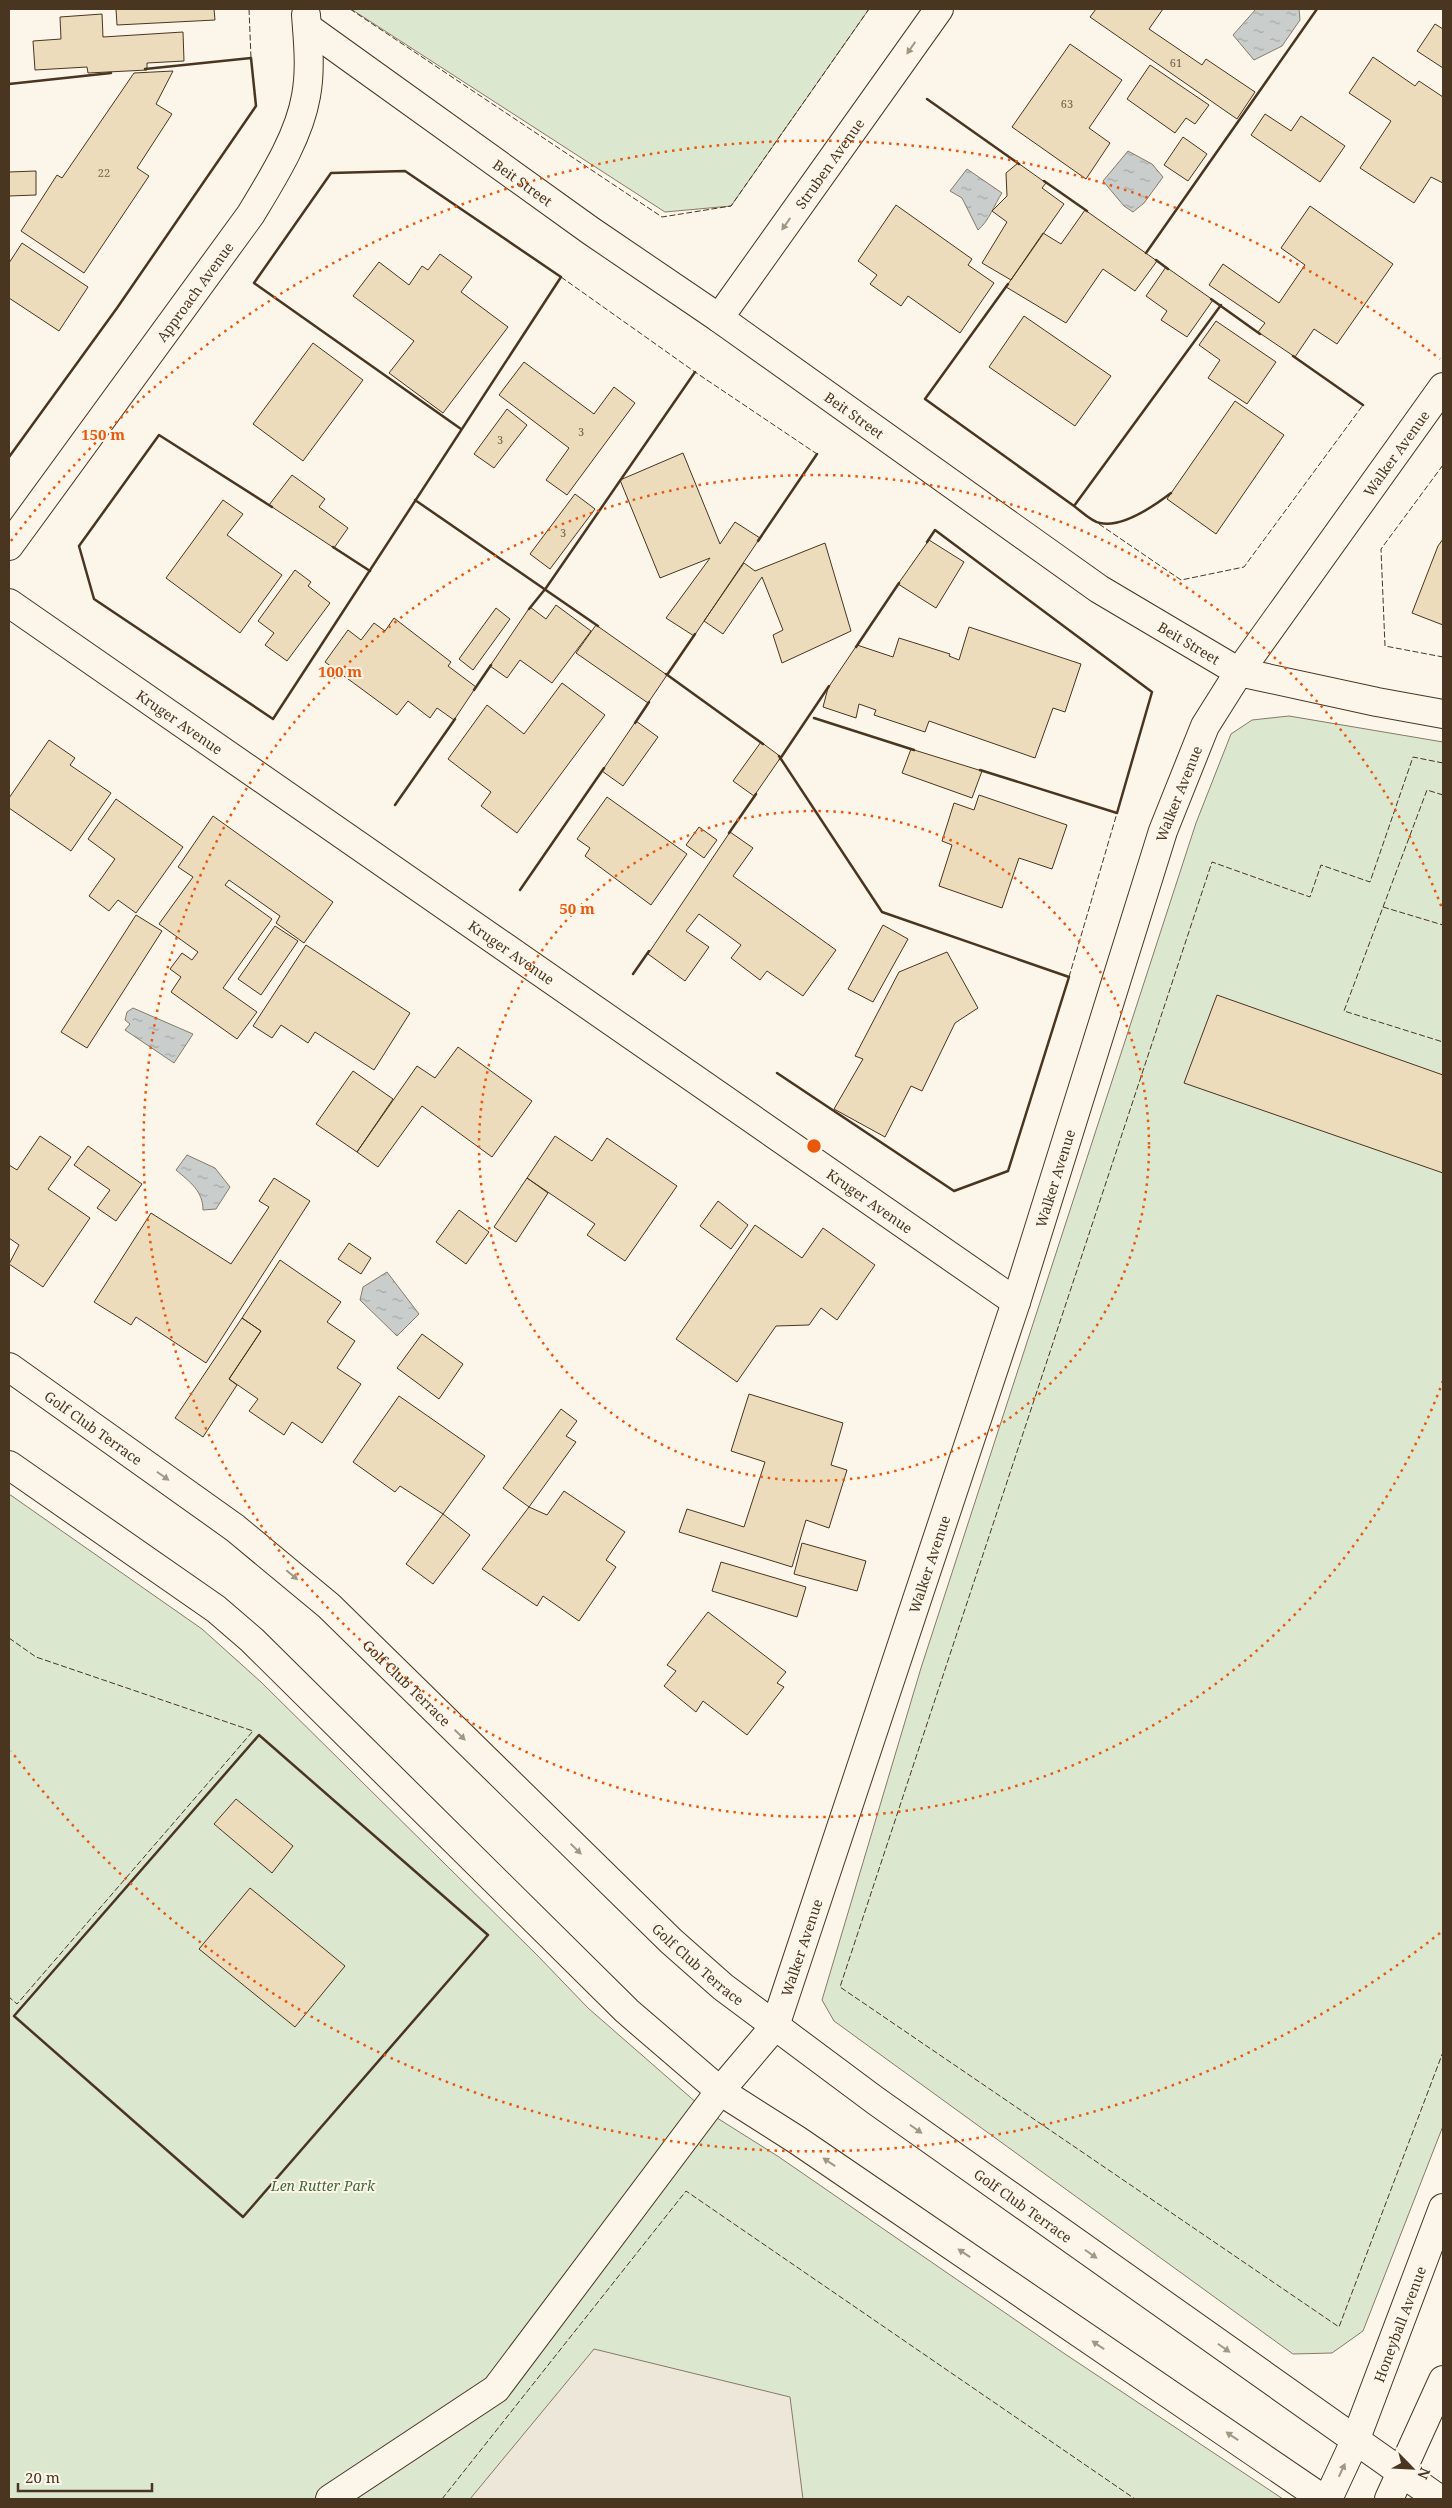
<svg xmlns="http://www.w3.org/2000/svg" width="1452" height="2508" viewBox="0 0 1452 2508" font-family="'Noto Serif',serif">
<style>
.green{fill:#dce7d0;stroke:#887966}
.parking{fill:#ede7d9;stroke:#887966}
.water{fill:url(#water-ripples);stroke:#887966}
.building{fill:#ecdcbc;stroke:#4a3520}
.lines{fill:none;stroke-linecap:round;stroke-linejoin:round}
.street-casing{stroke:#4a3520;stroke-width:30}
.secondary-casing{stroke:#4a3520;stroke-width:30}
.street{stroke:#fbf6e9;stroke-width:28}
.secondary{stroke:#fbf6e9;stroke-width:28}
.fence{stroke:#4a3520;stroke-width:1;stroke-dasharray:6 2.5;stroke-linecap:butt}
.wall{stroke:#4a3520;stroke-width:2.5}
.oneway{fill:#a29684}
.ring{fill:none;stroke:#e8590c;stroke-width:2.5;stroke-dasharray:2.5 5}
.labels{text-anchor:middle;dominant-baseline:central;stroke-width:4;stroke-linejoin:round;paint-order:stroke}
.number-label{font-size:11px;fill:#725f47}
.street-label{font-size:14px;fill:#4a3520;stroke:#fbf6e9}
.park-label{font-size:14px;font-style:italic;fill:#436837;stroke:#fbf6e9}
.centre{fill:#e8590c;stroke:#fbf6e9;stroke-width:2.5}
.ring-label{font-size:15px;text-anchor:middle;font-weight:bold;fill:#e8590c;stroke:#fbf6e9;stroke-width:4;stroke-linejoin:round;paint-order:stroke}
</style>
<defs>
<pattern id="water-ripples" width="26" height="14" patternUnits="userSpaceOnUse" patternTransform="scale(1.25)"><rect width="26" height="14" fill="#c9cecd"/><path d="M2 4q2-2 4 0t4 0M15 11q2-2 4 0t4 0" fill="none" stroke="#a5a8a6"/></pattern>
</defs>
<rect width="100%" height="100%" fill="#fbf6e9"/>
<path class="green" d="M351,9H869L731,206L665,212Z
M1289,716L1443,742V2126L1363,2331L1332,2353L1293,2354L834,2021L822,2000L921,1668L1196,823L1231,734L1252,720Z
M9,1494L202,1629L261,1682L538,1956L588,2008L706,2111L779,2157L1062,2352L1283,2499H9Z"/>
<path class="parking" d="M594,2349L790,2397L803,2499H470Z"/>
<path class="water" d="M1256,9H1299L1300,20L1282,46L1254,60L1233,35Z
M1128,151L1152,164L1163,177L1144,203L1133,212L1124,206L1103,181Z
M967,169L1002,193C994,205 989,221 978,230L962,198L950,191Z
M133,1008L193,1034L174,1063L125,1030L130,1024L125,1020L127,1012Z
M187,1155L215,1168L230,1187L216,1209L203,1210C203,1191 190,1182 176,1170Z
M387,1272L419,1314L397,1336L360,1300L363,1287Z"/>
<path class="building" d="M116,9H214L215,20L117,25Z
M1096,9H1163L1149,29L1202,65L1206,59L1255,92L1237,119L1090,17Z
M102,14L103,37L183,32L184,61L147,63V70L88,73L87,67L35,70L33,41L61,39L60,17Z
M1435,24L1443,29V68L1417,51Z
M1070,44L1122,80L1089,128L1110,143L1086,179L1012,127Z
M1373,57L1415,86L1419,81L1443,97V183L1431,177L1414,203L1360,168L1391,121L1349,93Z
M1150,65L1209,105L1195,124L1186,118L1175,133L1127,99Z
M173,71L156,104L172,114L137,168L149,176L84,273L21,231L57,175L62,178L134,73Z
M1265,114L1291,131L1301,116L1345,146L1320,182L1251,135Z
M1183,137L1207,154L1188,181L1164,165Z
M1018,163L1046,183L1042,188L1064,204L1011,280L982,263L1007,222L992,211L1007,196L1006,173Z
M36,171V195L9,196V172Z
M896,205L972,259L968,265L994,283L960,333L908,296L901,306L870,284L877,275L858,261Z
M1310,206L1393,264L1337,344L1314,329L1295,357L1258,332L1265,323L1209,285L1223,264L1279,303L1305,265L1281,248Z
M1085,210L1157,261L1135,291L1103,269L1066,323L1006,287L1043,233L1061,244Z
M22,243L88,287L59,331L9,298V263Z
M440,254L472,277L461,292L508,327L443,413L389,373L414,341L353,296L379,262L409,285L422,266L428,270Z
M1166,267L1213,300L1187,337L1161,320L1167,311L1146,296Z
M1024,316L1111,376L1075,426L989,367Z
M1216,321L1276,362L1247,404L1208,378L1220,360L1199,345Z
M313,343L363,380L303,461L253,424Z
M524,362L594,414L614,387L635,403L567,495L546,480L569,448L499,395Z
M1235,401L1284,435L1216,534L1167,499Z
M507,409L527,425L494,468L474,454Z
M683,453L720,544L735,522L760,538L694,636L666,618L710,558L660,578L620,480Z
M292,475L325,499L319,507L348,528L334,548L269,505Z
M575,494L595,509L550,569L530,554Z
M223,500L243,514L227,535L282,575L240,633L166,578Z
M1443,539V625L1412,613L1438,546Z
M929,540L964,562L936,608L898,584Z
M825,543L851,631L782,663L773,635L783,630L762,577L723,634L704,621L744,563L755,571Z
M295,570L311,582L308,586L330,603L287,661L265,645L274,633L258,621Z
M556,605L591,631L552,683L520,660L507,678L490,666L530,607L546,619Z
M496,608L510,619L473,670L459,659Z
M394,618L451,662L448,666L476,687L454,720L437,708L430,718L408,701L397,715L325,662L348,630L361,640L374,623L385,631Z
M596,625L667,675L648,703L576,653Z
M969,627L1081,664L1065,712L1053,708L1035,758L929,721L925,732L874,715L876,710L859,704L856,718L823,707L828,688L857,645L893,657L899,638L950,654L949,656L959,660Z
M562,683L605,715L517,833L481,806L491,792L448,759L487,705L524,734Z
M636,721L658,737L623,786L602,771Z
M49,740L75,758L70,765L111,793L71,851L9,808V798Z
M761,742L781,757L754,796L733,781Z
M911,749L982,771L972,798L902,773Z
M979,795L1067,825L1052,869L1019,858L1002,908L939,886L952,845L942,841L954,803L974,810Z
M607,797L687,854L651,905L585,856L590,848L577,839Z
M116,799L183,847L136,913L118,900L109,911L89,896L115,859L88,839Z
M213,816L333,902L304,943L276,923L280,916L229,880L225,885L272,919L223,988L257,1012L237,1039L171,992L181,977L170,969L182,953L192,960L198,952L159,924L193,877L178,867Z
M699,827L717,840L704,858L686,845Z
M730,832L753,848L733,876L836,950L803,996L767,971L760,980L731,958L741,945L699,914L686,931L709,947L685,981L648,954Z
M136,915L162,931L87,1048L61,1032Z
M883,925L908,939L873,1002L848,989Z
M275,926L298,941L261,995L238,979Z
M306,945L410,1013L374,1070L315,1032L308,1043L281,1025L272,1038L253,1026Z
M947,952L978,1008L955,1023L922,1091L911,1086L885,1137L834,1109L863,1059L855,1056L899,972Z
M1217,995L1443,1075V1173L1184,1083Z
M458,1047L532,1101L492,1157L422,1106L378,1167L357,1152L417,1066L435,1078Z
M353,1071L393,1099L357,1152L316,1124Z
M40,1136L71,1157L48,1189L90,1218L43,1287L9,1264L19,1245L9,1238V1165L17,1170Z
M555,1136L592,1161L607,1138L677,1186L625,1261L587,1235L595,1224L527,1178Z
M88,1146L142,1184L116,1221L97,1208L110,1190L74,1165Z
M274,1178L310,1201L206,1363L136,1317L131,1325L94,1302L151,1213L231,1264L269,1207L259,1201Z
M527,1178L548,1193L516,1242L494,1227Z
M718,1201L748,1225L731,1249L700,1226Z
M459,1210L489,1232L466,1264L436,1242Z
M755,1225L802,1258L823,1228L875,1265L837,1320L821,1308L809,1325L776,1326L737,1382L676,1339Z
M349,1243L371,1258L361,1274L338,1259Z
M280,1260L341,1302L327,1322L355,1341L337,1368L361,1384L322,1443L292,1422L284,1435L249,1411L258,1399L229,1379L261,1331L242,1318Z
M242,1318L261,1331L229,1379L237,1385L203,1437L175,1418Z
M422,1334L463,1364L439,1399L397,1368Z
M749,1394L843,1423L831,1465L847,1470L829,1528L806,1520L792,1567L679,1532L687,1509L744,1527L765,1462L731,1451Z
M399,1396L485,1456L443,1514L400,1486L395,1492L353,1462Z
M561,1409L577,1421L566,1436L576,1442L529,1507L503,1488Z
M564,1491L625,1532L606,1560L616,1567L579,1621L543,1596L537,1606L482,1569L529,1507L547,1515Z
M443,1514L470,1535L433,1584L406,1564Z
M802,1543L866,1561L857,1591L794,1574Z
M721,1562L806,1587L797,1617L712,1591Z
M708,1612L786,1672L777,1683L784,1687L747,1735L703,1701L696,1712L664,1686L676,1671L667,1665Z
M236,1799L293,1846L272,1873L214,1824Z
M250,1888L345,1966L295,2027L199,1949Z"/>
<g class="lines">
<g class="street-casing">
<g id="street">
<path id="s1" d="M307,27L591,231L719,318L1099,589L1239,672L1377,702L1443,714"/>
<path id="s2" d="M719,318L939,9"/>
<path id="s3" d="M9,546L251,214C272,179 299,137 306,96C311,69 308,42 306,15"/>
<path id="s4" d="M9,603L1016,1302"/>
<path id="s5" d="M720,2091L775,2026L1016,1302L1163,831L1205,726L1239,672L1443,387"/>
</g>
</g>
<g class="secondary-casing">
<g id="secondary">
<path id="s6" d="M9,1367L235,1528L329,1606L671,1941L723,1987L876,2101L1439,2499"/>
<path d="M9,1465L216,1609L252,1640L627,2011L720,2091L797,2140L1323,2499"/>
<path d="M330,2499L496,2389L720,2091"/>
<path id="s7" d="M1328,2499L1355,2441L1443,2208"/>
<path d="M1389,2499L1443,2380"/>
</g>
</g>
<use href="#street" class="street"/>
<use href="#secondary" class="secondary"/>
<path class="fence" d="M249,9L251,58
M350,9L662,217L731,206L869,9
M561,277L695,372L817,454
M1443,465L1381,549L1385,646L1443,657
M1099,524L1181,580L1244,567L1363,405
M1443,763L1413,757L1370,882L1321,865L1310,897L1212,862L840,1987L1339,2327L1443,2052
M1443,795L1427,790L1344,1011L1443,1042
M1383,907L1443,925
M1069,977L1117,813
M9,1638L36,1657L253,1731L17,2004L9,1997
M442,2499L686,2191L1135,2499"/>
<path class="wall" d="M9,84L111,73
M927,99L1019,164
M1044,181L1087,211
M1146,253L1317,9
M1156,260L1168,269
M1008,284L925,399L1074,506
M1211,299L1260,334
M1293,356L1363,405
M9,457L117,308L256,106L251,58L145,69
M1171,493C1154,506 1123,528 1100,523C1092,522 1081,511 1074,506L1221,305
M415,500L598,626
M272,507L159,435L79,546L94,599L273,719L561,277L405,171L331,173L254,283L461,429
M758,541L817,454
M927,542L935,530L1152,692L1117,813L980,770
M333,547L370,571
M529,609L546,588L695,372
M856,647L899,583
M666,674L763,744
M667,675L695,634
M474,690L491,665
M814,718L914,750
M635,723L649,702
M780,759L829,686
M395,805L455,719
M729,833L756,794
M520,890L604,768
M633,974L649,951
M777,1073L954,1191L1008,1171L1069,977L882,912L779,756
M259,1735L488,1935L243,2217L14,2016Z"/>
</g>
<defs><path id="oneway-solid" d="M-6-.8H1V-3.2L6.5 0L1 3.2V.8H-6Z" transform="scale(1.25)"/></defs>
<g class="oneway">
<use href="#oneway-solid" transform="translate(911 48) rotate(125)"/>
<use href="#oneway-solid" transform="translate(786 224) rotate(125)"/>
<use href="#oneway-solid" transform="translate(163 1476) rotate(35)"/>
<use href="#oneway-solid" transform="translate(292 1575) rotate(40)"/>
<use href="#oneway-solid" transform="translate(460 1735) rotate(44)"/>
<use href="#oneway-solid" transform="translate(576 1849) rotate(44)"/>
<use href="#oneway-solid" transform="translate(916 2129) rotate(35)"/>
<use href="#oneway-solid" transform="translate(829 2162) rotate(-146)"/>
<use href="#oneway-solid" transform="translate(964 2253) rotate(-146)"/>
<use href="#oneway-solid" transform="translate(1091 2254) rotate(35)"/>
<use href="#oneway-solid" transform="translate(1098 2345) rotate(-146)"/>
<use href="#oneway-solid" transform="translate(1224 2348) rotate(35)"/>
<use href="#oneway-solid" transform="translate(1232 2436) rotate(-146)"/>
<use href="#oneway-solid" transform="translate(1342 2470) rotate(-65)"/>
</g>
<g class="ring">
<circle cx="814" cy="1146" r="335"/>
<path d="M1443 1381A671 671 0 1 1 1443 911"/>
<path d="M1440 1933A1006 1006 0 0 1 11 1751M11 541A1006 1006 0 0 1 1440 359"/>
</g>
<g class="labels">
<g class="number-label">
<text x="1176" y="62">61</text>
<text x="1067" y="103">63</text>
<text x="104" y="172">22</text>
<text x="581" y="431">3</text>
<text x="500" y="439">3</text>
<text x="563" y="532">3</text>
</g>
<g class="street-label">
<text stroke="none"><textPath href="#s2" startOffset="190">Struben Avenue</textPath></text>
<text stroke="none"><textPath href="#s1" startOffset="266">Beit Street</textPath></text>
<text stroke="none"><textPath href="#s3" startOffset="315">Approach Avenue</textPath></text>
<text stroke="none"><textPath href="#s1" startOffset="671">Beit Street</textPath></text>
<text stroke="none"><textPath href="#s5" startOffset="1788">Walker Avenue</textPath></text>
<text stroke="none"><textPath href="#s1" startOffset="1076">Beit Street</textPath></text>
<text stroke="none"><textPath href="#s4" startOffset="208">Kruger Avenue</textPath></text>
<text stroke="none"><textPath href="#s5" startOffset="1382">Walker Avenue</textPath></text>
<text stroke="none"><textPath href="#s4" startOffset="612">Kruger Avenue</textPath></text>
<text stroke="none"><textPath href="#s5" startOffset="978">Walker Avenue</textPath></text>
<text stroke="none"><textPath href="#s4" startOffset="1048">Kruger Avenue</textPath></text>
<text stroke="none"><textPath href="#s6" startOffset="104">Golf Club Terrace</textPath></text>
<text stroke="none"><textPath href="#s5" startOffset="572">Walker Avenue</textPath></text>
<text stroke="none"><textPath href="#s6" startOffset="509">Golf Club Terrace</textPath></text>
<text stroke="none"><textPath href="#s5" startOffset="168">Walker Avenue</textPath></text>
<text stroke="none"><textPath href="#s6" startOffset="914">Golf Club Terrace</textPath></text>
<text stroke="none"><textPath href="#s6" startOffset="1319">Golf Club Terrace</textPath></text>
<text stroke="none"><textPath href="#s7" startOffset="189">Honeyball Avenue</textPath></text>
</g>
<g class="park-label">
<text x="323" y="2185">Len Rutter Park</text>
</g>
</g>
<circle cx="814" cy="1146" r="8" class="centre"/>
<g class="ring-label">
<text x="103" y="440">150 m</text>
<text x="340" y="677">100 m</text>
<text x="577" y="914">50 m</text>
</g>
<rect width="1452" height="2508" fill="none" stroke="#4a3520" stroke-width="20"/>
<g transform="translate(1412 2468) rotate(114)" stroke="#fbf6e9" stroke-width="4" paint-order="stroke">
<path d="M0-4L9 19L0 12L-9 19Z" fill="#4a3520"/>
<text y="-8" font-size="14" font-weight="bold" text-anchor="middle" fill="#4a3520">N</text>
</g>
<path d="M18 2483v8h134v-8" fill="none" stroke="#4a3520" stroke-width="2.5"/>
<text x="25" y="2483" font-size="15" fill="#4a3520" stroke="#fbf6e9" stroke-width="4" paint-order="stroke">20 m</text>
</svg>
